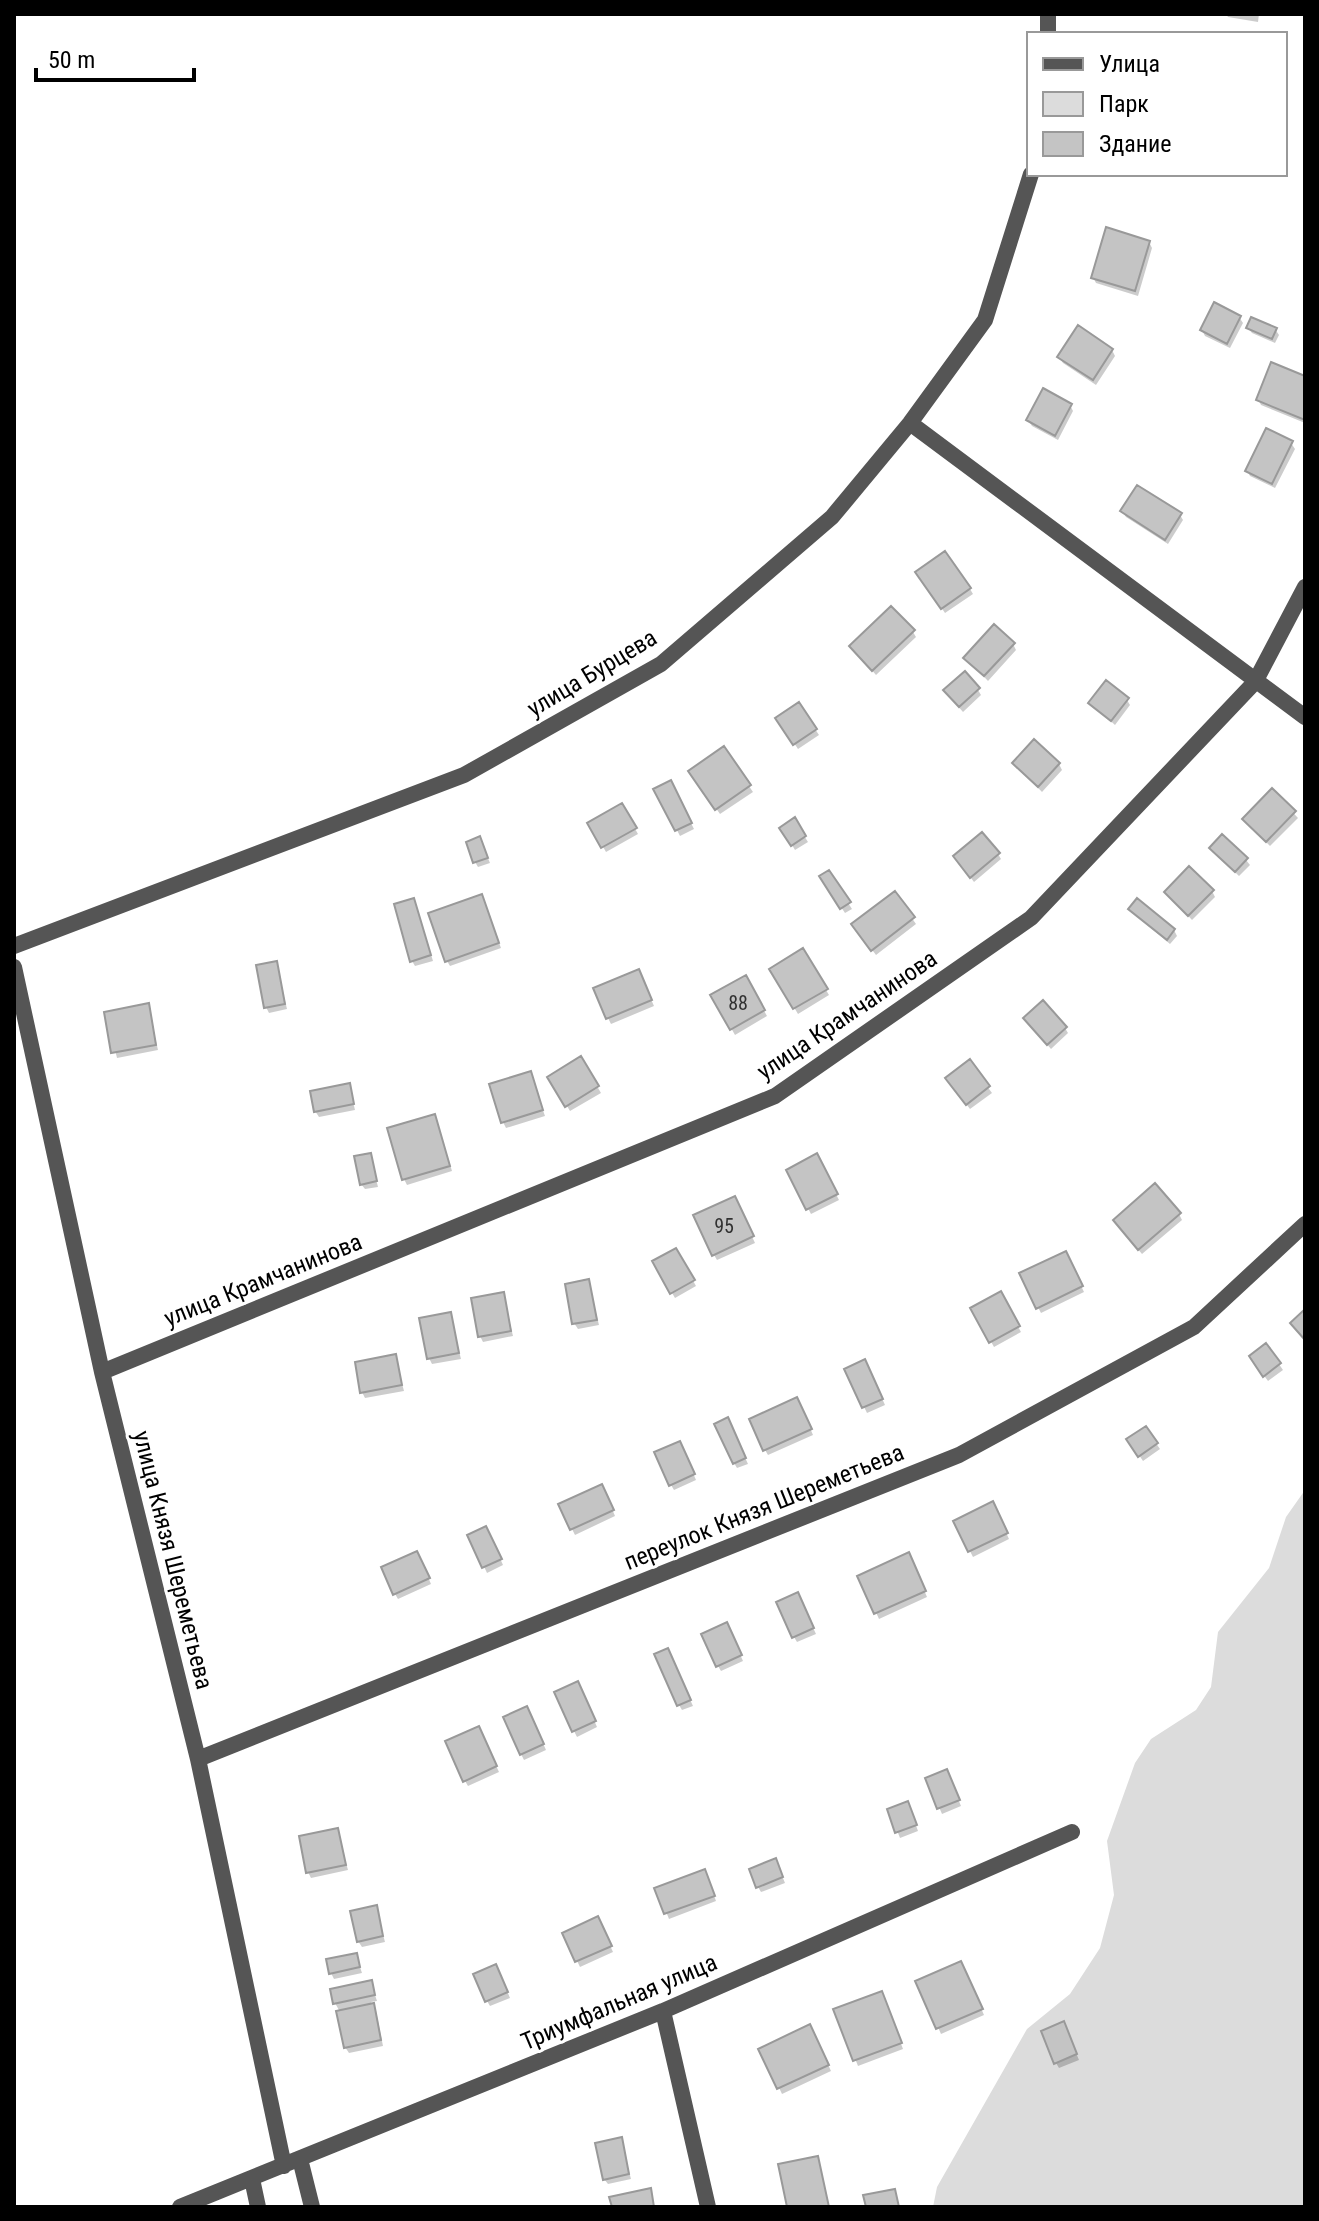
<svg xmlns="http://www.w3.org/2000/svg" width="1319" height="2221" viewBox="0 0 1319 2221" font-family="'Roboto Condensed',sans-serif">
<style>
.green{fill:#dcdcdc}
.shadow{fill:#0003}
.building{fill:#c4c4c4;stroke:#999;stroke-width:2}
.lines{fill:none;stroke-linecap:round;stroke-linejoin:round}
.minor{stroke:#555;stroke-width:16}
.labels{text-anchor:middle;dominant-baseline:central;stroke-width:6;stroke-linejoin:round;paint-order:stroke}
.number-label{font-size:20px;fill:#313131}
.street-label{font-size:24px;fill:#000;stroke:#fff}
</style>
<rect width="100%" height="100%" fill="#fff"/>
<path class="green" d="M1305,1490V2207H933L937,2187L1027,2029L1070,1994L1100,1948L1114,1895L1107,1841L1135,1763L1151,1739L1196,1710L1211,1687L1218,1632L1269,1568L1286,1517Z"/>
<path class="shadow" d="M1226,14H1259L1258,22L1228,17Z
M1149,242L1152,248L1138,296L1096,283L1093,277Z
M1239,317L1243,323L1230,348L1205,336L1202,330Z
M1248,328L1275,329L1279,335L1275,343L1252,333Z
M1112,350L1115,356L1096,385L1063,363L1059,357Z
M1305,378V423L1261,405L1258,399Z
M1070,405L1073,411L1058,440L1032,426L1028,420Z
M1291,443L1295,449L1275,488L1250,476L1247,470Z
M1122,511L1180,515L1183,520L1168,544L1126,517Z
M921,578L970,589L973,594L945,613Z
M913,632L916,637L876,675L851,646Z
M1013,644L1016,650L988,681L966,658Z
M978,690L981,695L963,712L949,696Z
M1127,700L1130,705L1115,725L1091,703Z
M799,705L819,735L798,749L778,719Z
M724,749L753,792L720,814L694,777Z
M1015,764H1059L1062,770L1042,792Z
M670,782L694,829L680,836L656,789Z
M1272,790L1298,818L1270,846L1248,824Z
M622,806L638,834L606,852L590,824Z
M794,820L808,842L795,850L782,828Z
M482,844L490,863L478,867L475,862Z
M1215,853L1246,860L1250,865L1239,876Z
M998,854L1001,859L974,882L959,862Z
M828,872L852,909L845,913L821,877Z
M1212,891L1215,897L1192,920L1166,892Z
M895,894L916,924L876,955L857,930Z
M484,902L501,948L450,966L447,961Z
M416,906L433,961L415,966L412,961Z
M1130,909L1174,930L1177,936L1170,944L1134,914Z
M802,950L829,995L798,1014L771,969Z
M276,963L287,1009L269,1013L266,1007Z
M641,977L654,1006L611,1024L608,1018Z
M745,978L767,1016L735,1035L713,996Z
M148,1006L158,1050L117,1058L106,1013Z
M1025,1019L1065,1028L1068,1033L1051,1049Z
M581,1059L601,1093L570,1111L550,1078Z
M969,1062L992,1093L970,1109L951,1084Z
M530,1073L545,1116L506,1128L503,1122Z
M349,1085L355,1110L319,1117L315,1111Z
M437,1122L452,1171L407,1185L404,1179Z
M370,1155L378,1187L365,1189L361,1184Z
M816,1156L839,1200L811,1214L788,1170Z
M737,1204L755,1243L717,1260L714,1255Z
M1179,1214L1182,1220L1142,1254L1118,1226Z
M676,1250L696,1286L675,1298L654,1262Z
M1065,1253L1084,1292L1041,1313L1021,1274Z
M588,1281L599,1325L578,1329L574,1323Z
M503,1294L513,1336L483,1342L480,1336Z
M1000,1294L1021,1332L994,1347L973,1309Z
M450,1314L461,1359L432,1364L429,1358Z
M1266,1345L1283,1370L1268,1381L1254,1362Z
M395,1357L404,1391L365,1398L362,1392Z
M868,1367L885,1405L867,1413L846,1370Z
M800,1405L813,1435L768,1455L765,1450Z
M730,1425L748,1464L737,1468L734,1463Z
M1146,1429L1160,1449L1143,1461L1129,1440Z
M682,1448L696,1480L674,1490L671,1485Z
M605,1492L615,1516L575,1535L572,1529Z
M995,1509L1009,1539L973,1557L955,1522Z
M489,1534L503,1565L487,1573L470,1536Z
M420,1559L431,1584L398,1599L395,1594Z
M911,1560L927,1597L879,1619L860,1577Z
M800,1600L816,1634L797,1642L794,1637Z
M729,1630L743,1661L721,1671L718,1666Z
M670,1656L693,1706L682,1710L679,1705Z
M580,1689L597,1727L577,1737L574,1731Z
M530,1714L546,1750L524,1760L521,1754Z
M481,1734L499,1772L468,1786L465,1781Z
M949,1777L961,1806L942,1814L927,1779Z
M910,1809L918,1831L900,1838L889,1810Z
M337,1830L348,1870L311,1878L308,1872Z
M778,1866L785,1883L761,1892L758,1887Z
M707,1877L716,1901L669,1919L657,1889Z
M376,1908L385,1942L362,1947L358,1941Z
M600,1924L613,1952L580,1967L564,1934Z
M356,1955L362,1973L334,1979L331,1973Z
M963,1968L984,2015L941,2034L918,1982Z
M499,1972L510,1998L490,2006L487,2001Z
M371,1983L377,2001L371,2002L376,2011L383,2046L349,2053L345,2047L340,2012L335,2003Z
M884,1999L903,2049L858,2066L836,2011Z
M1066,2029L1079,2060L1059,2068L1056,2063Z
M813,2032L831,2071L782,2094L761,2050Z
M621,2140L631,2179L608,2184L604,2179Z"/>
<path class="building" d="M1106,227L1150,241L1135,291L1091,278Z
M1214,302L1241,316L1227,344L1200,330Z
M1251,317L1277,328L1272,339L1246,328Z
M1078,325L1113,349L1093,380L1057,357Z
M1271,362L1305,376V420L1256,400Z
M1043,388L1072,404L1055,436L1026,420Z
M1266,428L1293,441L1272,484L1245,471Z
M1137,485L1182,513L1165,540L1120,511Z
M945,551L971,588L941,609L915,572Z
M891,606L915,630L872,671L849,646Z
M994,624L1015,643L984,676L963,658Z
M965,671L980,688L959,707L943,690Z
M1106,680L1129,698L1111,721L1088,703Z
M799,702L817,729L793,745L775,718Z
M1034,739L1060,763L1038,787L1012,763Z
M724,746L751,785L715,810L688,771Z
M671,780L692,823L675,831L653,789Z
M1272,788L1296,811L1266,842L1242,819Z
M622,803L637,828L601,848L587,823Z
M795,817L806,836L791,846L779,828Z
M982,832L1000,853L970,878L953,856Z
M1222,834L1248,858L1235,872L1209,848Z
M480,836L488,858L473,863L466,842Z
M1189,866L1214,890L1188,916L1164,892Z
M829,870L851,902L840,909L819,876Z
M895,891L915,917L871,951L851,924Z
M482,894L499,943L445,962L428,913Z
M414,898L431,955L410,962L394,904Z
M1137,898L1175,929L1167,940L1128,909Z
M803,948L828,989L793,1009L769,969Z
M277,961L285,1004L264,1008L256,965Z
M639,969L652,1000L606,1019L593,988Z
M746,975L765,1010L730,1030L710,995Z
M1043,1000L1067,1027L1047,1045L1023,1018Z
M149,1003L156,1045L111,1053L104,1012Z
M581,1056L599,1086L565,1107L547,1077Z
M970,1059L990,1086L966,1105L945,1078Z
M531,1071L543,1110L501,1123L489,1084Z
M350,1083L354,1104L314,1112L310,1091Z
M435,1114L450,1166L402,1180L387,1128Z
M371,1153L377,1181L360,1185L354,1156Z
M817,1153L838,1194L806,1210L786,1170Z
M1155,1183L1181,1213L1138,1250L1113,1220Z
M735,1196L754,1236L712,1256L693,1215Z
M676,1248L695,1280L670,1294L652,1261Z
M1066,1251L1083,1286L1036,1309L1019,1273Z
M589,1279L597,1320L572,1324L565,1284Z
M1001,1291L1020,1326L989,1343L970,1308Z
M504,1292L511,1331L478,1337L471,1298Z
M1305,1309V1340L1290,1323Z
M451,1312L459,1353L427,1359L419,1318Z
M1266,1343L1281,1363L1263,1377L1249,1356Z
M396,1354L402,1385L360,1393L355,1362Z
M865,1359L883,1399L862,1408L844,1369Z
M797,1397L812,1429L763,1451L749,1419Z
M728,1417L746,1458L733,1464L714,1424Z
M1146,1426L1158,1443L1138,1457L1126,1439Z
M680,1441L695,1474L669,1486L654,1452Z
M602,1484L614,1510L570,1530L558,1504Z
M993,1501L1008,1533L968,1552L953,1521Z
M486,1526L502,1559L482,1568L467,1535Z
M417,1551L430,1578L393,1595L381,1567Z
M909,1552L926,1591L874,1614L857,1576Z
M798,1592L814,1628L792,1638L776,1602Z
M727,1622L742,1655L716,1667L701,1634Z
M668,1648L691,1700L677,1706L654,1654Z
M578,1681L596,1721L572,1732L554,1692Z
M527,1706L544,1744L520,1755L503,1717Z
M479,1726L497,1766L463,1782L445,1741Z
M947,1769L960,1800L937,1809L925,1778Z
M908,1801L917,1825L895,1833L887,1809Z
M338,1828L346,1865L306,1873L299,1836Z
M776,1858L783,1877L756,1888L749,1869Z
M705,1869L715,1896L664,1914L654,1888Z
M377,1905L383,1936L357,1942L350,1911Z
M598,1916L612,1946L575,1962L562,1933Z
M357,1953L360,1967L329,1974L326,1959Z
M961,1961L983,2009L936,2029L915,1981Z
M496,1964L508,1992L485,2002L473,1974Z
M372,1980L375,1995L333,2004L330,1989Z
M882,1991L902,2043L853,2061L833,2009Z
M374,2003L381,2040L344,2048L336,2011Z
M1064,2021L1077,2054L1054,2064L1041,2031Z
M810,2024L829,2065L777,2089L758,2049Z
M622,2137L629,2174L603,2180L595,2143Z
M818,2156L829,2207H787L778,2164Z
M651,2188L654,2207H612L609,2197Z
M895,2189L899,2207H866L863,2195Z"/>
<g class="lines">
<path class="minor" d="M1048,34V14
M910,423L1305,717
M14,946L464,775L661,664L832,517L910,423L985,320L1031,174
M14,967L102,1372L198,1759L284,2166
M102,1372L775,1096L1031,918L1255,682L1305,587
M198,1759L959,1455L1194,1327L1305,1224
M663,2011L708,2207
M300,2159L312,2207
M252,2179L258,2207
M180,2207L663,2011L1072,1832"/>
</g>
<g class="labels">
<g class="number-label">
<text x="738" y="1003">88</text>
<text x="724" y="1226">95</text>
</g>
<g class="street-label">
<text transform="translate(592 673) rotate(-31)">улица Бурцева</text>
<text transform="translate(847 1015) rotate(-34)">улица Крамчанинова</text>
<text transform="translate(263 1280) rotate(-22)">улица Крамчанинова</text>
<text transform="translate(764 1507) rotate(-22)">переулок Князя Шереметьева</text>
<text transform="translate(173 1560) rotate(76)">улица Князя Шереметьева</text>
<text transform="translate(619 2002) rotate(-23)">Триумфальная улица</text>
</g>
</g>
<rect width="1319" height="2221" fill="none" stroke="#000000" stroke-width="32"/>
<rect x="1027" y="32" width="260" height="144" fill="#ffffff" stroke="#999999" stroke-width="2"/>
<rect x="1043" y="58" width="40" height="12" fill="#555555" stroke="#999999" stroke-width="2"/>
<text x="1099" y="72" font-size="24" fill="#000000">Улица</text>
<rect x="1043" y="92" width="40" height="24" fill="#dcdcdc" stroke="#999999" stroke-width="2"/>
<text x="1099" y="112" font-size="24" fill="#000000">Парк</text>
<rect x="1043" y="132" width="40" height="24" fill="#c4c4c4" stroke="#999999" stroke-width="2"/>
<text x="1099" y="152" font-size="24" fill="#000000">Здание</text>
<path d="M36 68v12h158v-12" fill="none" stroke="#000000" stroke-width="4"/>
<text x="48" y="68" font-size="24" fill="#000000" stroke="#ffffff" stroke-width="6" paint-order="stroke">50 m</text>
</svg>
